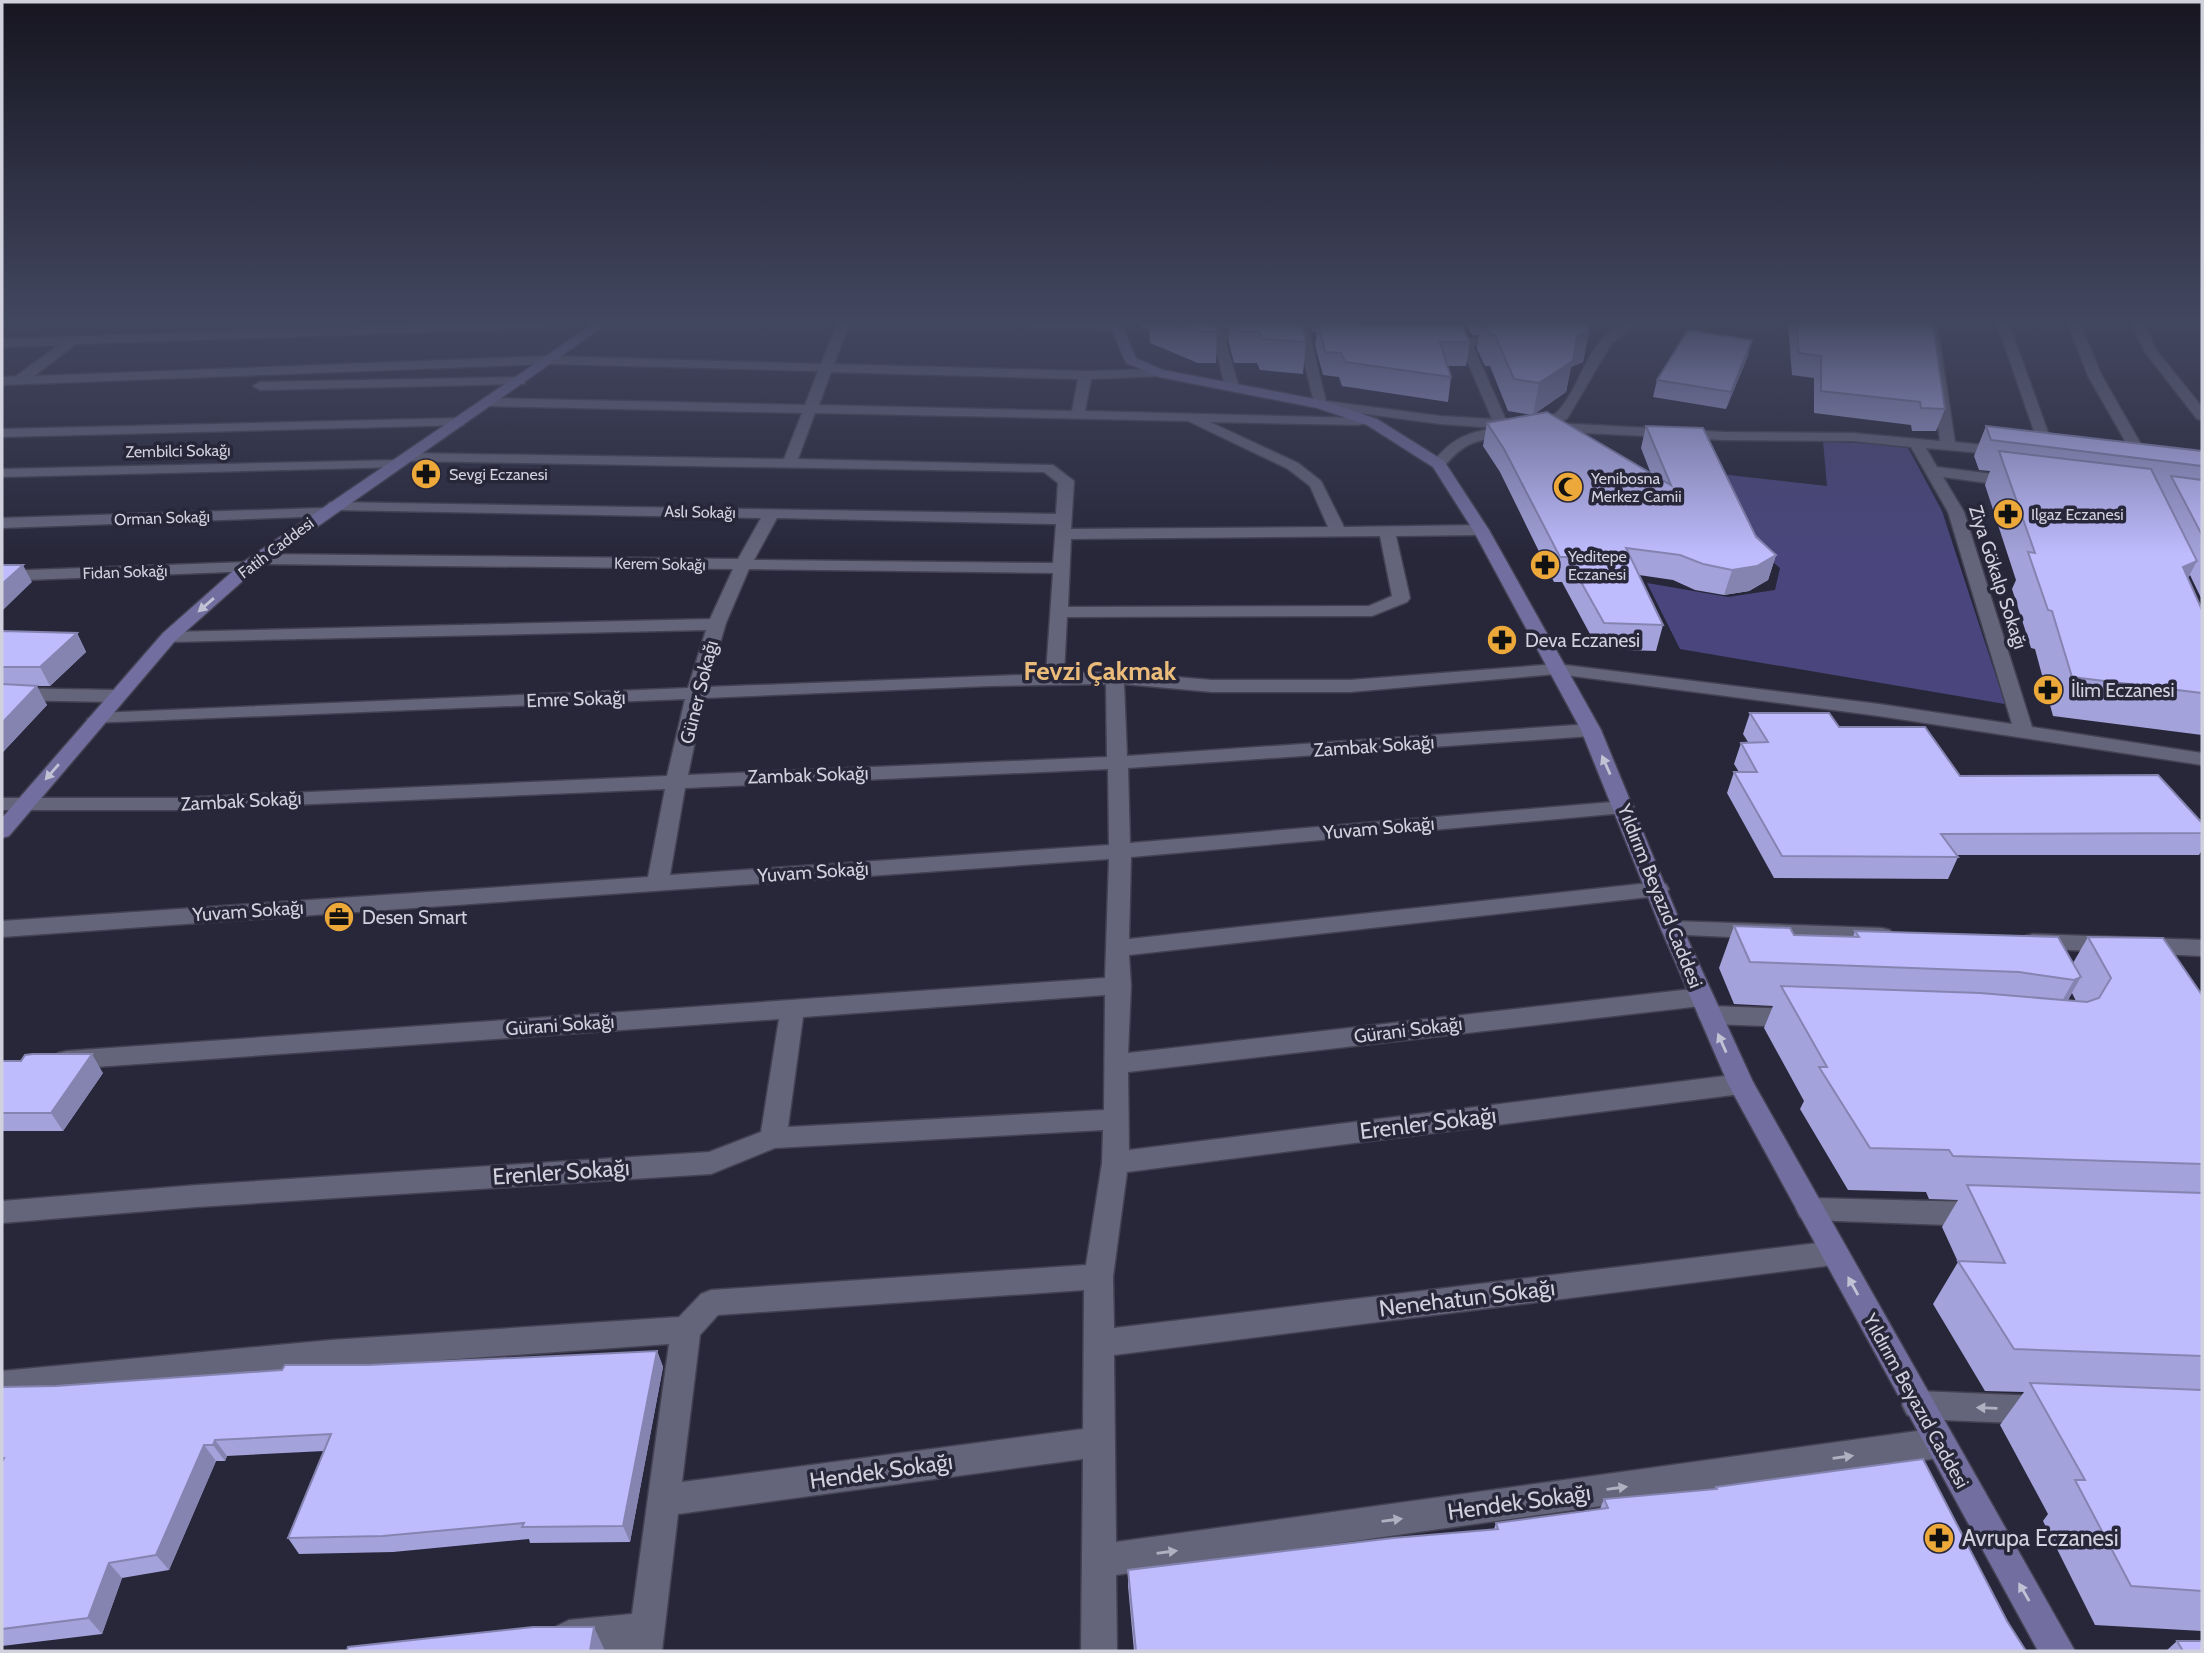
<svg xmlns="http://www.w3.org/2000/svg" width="2204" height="1653" viewBox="0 0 2204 1653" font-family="Cabin,sans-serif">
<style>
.green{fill:#4a467d}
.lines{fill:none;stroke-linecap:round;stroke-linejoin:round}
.street-casing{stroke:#434152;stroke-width:3}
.secondary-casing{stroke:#434152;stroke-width:3}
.street{fill:#64647b;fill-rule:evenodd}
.secondary{fill:#726e9f;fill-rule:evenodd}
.wall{fill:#a3a2da;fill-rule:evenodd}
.shaded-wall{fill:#8584b1}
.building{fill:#bebcfd;stroke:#8584b1;stroke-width:2}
.oneway{fill:#c3c2d5}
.oneway2{fill:#b0b0c0}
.labels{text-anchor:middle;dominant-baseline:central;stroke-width:7;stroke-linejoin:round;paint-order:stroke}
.far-street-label{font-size:16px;fill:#d1d1de;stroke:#28273a}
.far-poi-label{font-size:16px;fill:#d1d1de;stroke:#28273a;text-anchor:start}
.street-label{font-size:19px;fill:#d1d1de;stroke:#28273a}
.poi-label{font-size:19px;fill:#d1d1de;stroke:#28273a;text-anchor:start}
.near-street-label{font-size:23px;fill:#d1d1de;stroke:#28273a}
.near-poi-label{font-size:23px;fill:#d1d1de;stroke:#28273a;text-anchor:start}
.district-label{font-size:26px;font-weight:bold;fill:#ebbc79;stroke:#28273a}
</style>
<rect width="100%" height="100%" fill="#28273a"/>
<path class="green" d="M1823,441L1907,446L1942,511L2005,704L1680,649L1647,583L1728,597L1775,590L1780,568L1753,545L1720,474L1827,486Z"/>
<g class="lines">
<g class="street-casing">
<path id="street" d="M439,324H550L544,328L76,344L34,376L549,356L821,364L837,324H849L834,364L1085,371L1159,369L1164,370V376L1091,379L1085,411L1363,418V424L1358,425L1210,422L1298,463L1321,481L1344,527L1481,525L1489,530L1481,535L1396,536L1410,598L1407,602L1372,616L1067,617L1064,673L1115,672L1212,680H1350L1557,664L1879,704L2012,724L1948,512L1911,447L1852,441L1724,440L1546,431L1533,425C1540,419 1551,418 1557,412C1583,387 1590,324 1634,324L1611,344L1567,419L1556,423L1724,432L1852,433L1940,441L1925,324H1937L1955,442L2003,447L2010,451L2003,455L1926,448L1937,467L2017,477L2025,482L2017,487L1943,477L1964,512L2032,727L2202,753V765L1879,716L1557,674L1350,692H1212L1124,684L1127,756L1591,724L1601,730L1591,736L1128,768L1130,843L1624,801L1631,802L1634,807L1631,812L1624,813L1131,857L1129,939L1658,882L1666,884L1669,889L1666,894L1658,896L1129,955L1131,986L1128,1053L1701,988L1709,991L1713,997L1709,1003L1701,1006L1128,1072L1129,1150L1741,1074L1750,1077L1754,1084L1750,1091L1741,1094L1127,1172L1113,1277L1114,1328L1834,1241L1844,1244L1848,1253L1844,1262L1834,1265L1114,1355L1116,1542L1939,1428L1950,1432L1955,1443L1950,1454L1939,1458L1116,1575L1117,1651H1081L1083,1459L678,1514L662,1651H559L551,1638L557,1626L569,1620L632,1614L669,1344L331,1368L2,1399V1371L331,1340L679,1317L701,1294L711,1290L1086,1265L1102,1163L1103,1130L775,1148L711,1174L197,1207L2,1223V1201L197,1185L709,1152L761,1132L779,1019L67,1069L58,1067L54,1060L58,1053L67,1051L1105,978L1109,859L2,937V921L648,877L665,789L175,810H2V798H175L667,776L685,699L90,723L87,719L97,713L688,688L706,630L169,642L160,637L169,632L710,619L733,569L260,564L252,559L260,554L738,559L761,518L335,510L330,508L327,505L330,502L1056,514L1058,483L1044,472L408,461L401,457L408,453L784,459L802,413L489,406L482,402L489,398L805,405L818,371L549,364L2,385V377L16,376L59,345L2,347V339ZM831,372L1078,379L1072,411L819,405ZM815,413L1188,421L1288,469L1310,486L1328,527L1071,529L1074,481L1053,465L798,459ZM777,518L1056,524L1053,563L754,560ZM1380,536L1392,596L1369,606L1068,607L1071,539ZM749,569L1053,573L1046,674L707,687L726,623ZM1106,684L1107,757L688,775L704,698L989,686ZM1108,769L1109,845L670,875L685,788ZM1105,995L1104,1110L788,1127L803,1017ZM1084,1290L1083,1429L682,1482L700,1335L718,1315Z
M1023,324H1120L1121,326L1115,330L1029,328Z
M1210,324H1220L1223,332L1256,333L1262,337L1256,341L1225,340L1239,387L1237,390H1227L1225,387Z
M1295,324H1307L1326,401L1440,416L1492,419L1459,342L1465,338L1511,339V345L1507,346H1473L1506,420L1519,422L1521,425L1514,429L1500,428L1505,432L1503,435C1474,442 1464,442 1444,467H1434L1432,464L1434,461C1451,439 1468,432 1496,428L1440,424L1315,407Z
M1997,324H2009L2057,457L2055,460H2045L2043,457Z
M2068,324H2080L2102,376L2154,467L2152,470L2147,471L2140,467L2088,376Z
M2132,324H2144L2157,351L2202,407V420L2197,419L2145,352Z
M520,377L525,378V384L260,390L253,386L260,382Z
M459,418L464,419V425L2,437V429Z
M397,460L404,464L402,467L2,477V469Z
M323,508L331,513L329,516L2,528V518Z
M248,562L256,567L254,571L2,581V571Z
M2,688L117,690L126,696L117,702L2,700Z
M1672,921L1882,928L1890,930L1893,936L1890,942L1882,944L1664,934L1661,929L1664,924Z
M2033,934L2202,940V956L2025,948L2022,942L2025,936Z
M1710,1006L1795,1009L1804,1012L1807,1018L1804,1024L1795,1027L1710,1024L1701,1021L1698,1015L1701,1009Z
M1810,1198L1976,1202L1986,1206L1990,1214L1986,1222L1976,1226L1810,1220L1800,1217L1796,1209L1800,1201Z
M1918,1391L2039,1396L2050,1400L2055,1410L2050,1420L2039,1424L1918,1419L1907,1415L1902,1405L1907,1395Z"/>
</g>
<g class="secondary-casing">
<path id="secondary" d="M593,324H607L254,571L175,641L9,836L2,838V818L163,633L242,563Z
M1109,324H1121L1136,358L1163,370L1325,401L1377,419L1444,461L1489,530L1601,730L1683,929L1753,1082L2075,1651H2038L1728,1084L1661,929L1581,730L1473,530L1433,467L1367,425L1317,408L1159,377L1126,363Z"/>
</g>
<use href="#street" class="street"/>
<use href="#secondary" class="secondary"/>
</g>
<path class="wall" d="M1141,324H1215L1217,332L1216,363H1198L1150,343L1149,329H1142Z
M1221,324H1302L1306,342L1303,374L1260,370L1257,363H1234L1229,343V330L1225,329Z
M1308,324H1455L1454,325L1470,342L1466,366H1448L1451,377L1448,402L1342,386L1339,377L1323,375L1315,345L1317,332L1312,331Z
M1466,324H1604V325H1589V331L1583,362L1571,367L1566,392L1533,415L1651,474L1641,448L1646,426L1776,555L1768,580L1749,591L1724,595L1695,590L1673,580L1639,575L1663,625L1656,651L1598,649L1562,582H1554L1500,472L1483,446L1487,423L1532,415L1508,411L1490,366H1485L1477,349L1479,335H1472Z
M1788,324H1933L1945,409L1936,431H1912L1911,425L1814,413V378L1792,375Z
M1748,356L1726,409L1653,397L1657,380Z
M1986,426L2202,451V600L2190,575L2188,578L2202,610V735L2053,716L2035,649L2031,648L2012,589L2016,580L1985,485L1990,471L1979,470L1974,456Z
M2,631L77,633L86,652L50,686H34L47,705L2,753Z
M1750,713L1839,727L1960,776L2202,823V850L2199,855H1957L1958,857L1948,879L1774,878L1727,793L1734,772H1739L1734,764L1741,743L1748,742L1743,734Z
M1734,926L1794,935L1853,937L1855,931L2073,963L2088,937L2202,995V1631L2095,1625L2043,1521L2048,1514L2000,1425L2024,1392L1985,1391L1933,1304L1958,1262L1942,1227L1958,1200L1929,1199L1926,1192L1848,1190L1800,1109L1804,1101L1764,1028L1773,1006L1734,1004L1719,968ZM2072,993L2076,1001L2068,1000Z
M2,1061L103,1073L63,1131H2Z
M657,1351L663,1367L630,1542L530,1543L529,1539L393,1552L299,1554L288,1538L324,1451L227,1456L225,1461H216L169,1570L122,1578L102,1634L2,1646V1387L56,1386L368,1365Z
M1716,1487L2007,1621L2026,1651H1134L1128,1586V1570L1494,1529L1496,1523L1600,1509L1604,1499L1715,1489Z
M2177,1641L2202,1651H2166Z"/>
<path class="shaded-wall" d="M1589,331L1583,362L1571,367L1566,392L1533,415L1539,383L1577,336Z
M1752,340L1748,356L1726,409L1731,392Z
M1776,555L1768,580L1749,591L1724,595L1732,570Z
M2197,561L2178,597L2183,567Z
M23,565L32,582L2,611V584Z
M77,633L86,652L50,686L40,667Z
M37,686L47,705L2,753V723Z
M2081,977L2057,1019L2050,1022L2074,980Z
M92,1054L103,1073L63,1131L51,1113Z
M657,1351L663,1367L630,1542L623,1526Z
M215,1440L227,1456L225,1461L213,1445Z
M204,1445L216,1461L169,1570L156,1555Z
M109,1563L122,1578L102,1634L88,1618Z
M594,1627L605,1651H590Z"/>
<path class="building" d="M1179,324H1215L1217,332H1199Z
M1234,324H1302L1306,342L1262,339L1259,332H1236Z
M1318,324L1462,325L1470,342H1440L1451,377L1345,362L1341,353L1325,352Z
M1485,324H1588L1589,331L1577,336L1573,361L1539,383L1514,379L1495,335H1490Z
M1796,324H1933L1945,409L1921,408L1920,402L1821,391V356L1799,353Z
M1688,330L1752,340L1731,392L1657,380Z
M1547,412L1671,485L1646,426L1703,428L1756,537L1776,555L1757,566L1732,570L1703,564L1680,555L1626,548L1663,625L1604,623L1567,557H1560L1504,449L1487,423Z
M1986,426L2202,451V466L1991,440Z
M1999,451L2151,469L2197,561L2183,567L2202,610V693L2072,677L2052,611L2048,610L2028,552L2035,553Z
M2171,476L2202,480V535Z
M2,565H23L2,584Z
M2,631L77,633L40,667H2Z
M2,684L37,686L2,723Z
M1750,713H1829L1839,727H1925L1960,776L2158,775L2202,823V833L1941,834L1958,857L1782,856L1734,772H1757L1741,743L1768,742Z
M1734,926L1790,928L1794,935L1859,937L1855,931L2058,937L2081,977L2074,980L2019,972L1750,962Z
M2088,937L2163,938L2202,995V1164L1953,1156L1949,1150L1870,1148L1819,1067H1827L1781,986L1980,993L2087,1002L2099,998L2111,978Z
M33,1054H92L51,1113H2V1061H21L25,1055Z
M1967,1185L2202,1193V1356L2014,1349L1958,1261L2005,1263Z
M657,1351L623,1526L522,1527L524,1523L383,1536L288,1538L331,1434L215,1440L213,1445H204L156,1555L109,1563L88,1618L2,1629V1462L4,1458H2V1387L56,1386L282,1370L285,1365H368Z
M2030,1383L2202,1390V1591L2131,1586L2075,1480H2085Z
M1923,1459L2007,1621L2026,1651H1136L1128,1570L1393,1538L1498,1529L1496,1523L1608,1508L1604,1499L1717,1489L1716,1487Z
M533,1627H594L590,1651H347L348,1647Z
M2177,1641H2202V1651H2183Z"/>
<defs><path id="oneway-solid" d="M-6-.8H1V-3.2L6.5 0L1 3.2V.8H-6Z" transform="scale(1.75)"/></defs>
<g class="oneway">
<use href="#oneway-solid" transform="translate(206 605) rotate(139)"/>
<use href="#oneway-solid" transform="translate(1606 765) rotate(-114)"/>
<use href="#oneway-solid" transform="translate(52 772) rotate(131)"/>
<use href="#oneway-solid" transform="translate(1722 1043) rotate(-114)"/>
<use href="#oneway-solid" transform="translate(1853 1286) rotate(-119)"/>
<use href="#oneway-solid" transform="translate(2024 1592) rotate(-120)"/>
</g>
<g class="oneway2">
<use href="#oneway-solid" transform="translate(1987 1408) rotate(-178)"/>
<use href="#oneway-solid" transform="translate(1843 1457) rotate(-8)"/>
<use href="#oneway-solid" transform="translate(1617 1488) rotate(-8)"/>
<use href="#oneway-solid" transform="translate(1392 1520) rotate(-8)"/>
<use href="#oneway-solid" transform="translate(1167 1552) rotate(-8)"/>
</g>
<linearGradient id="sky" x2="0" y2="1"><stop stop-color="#161520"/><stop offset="0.58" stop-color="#424760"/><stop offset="1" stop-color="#424760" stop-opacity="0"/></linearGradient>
<rect width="2204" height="555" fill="url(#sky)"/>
<defs>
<g id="pharmacy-disc" transform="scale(1.575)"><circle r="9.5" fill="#eca93a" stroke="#28273a"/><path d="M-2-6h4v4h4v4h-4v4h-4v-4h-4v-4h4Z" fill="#111"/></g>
<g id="mosque-disc" transform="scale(1.575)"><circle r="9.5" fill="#eca93a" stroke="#28273a"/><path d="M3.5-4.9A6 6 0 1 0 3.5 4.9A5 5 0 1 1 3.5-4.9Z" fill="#111"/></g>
<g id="office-disc" transform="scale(1.575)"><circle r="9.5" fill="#eca93a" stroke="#28273a"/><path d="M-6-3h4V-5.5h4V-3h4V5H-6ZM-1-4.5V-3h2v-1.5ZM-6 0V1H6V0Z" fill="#111"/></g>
</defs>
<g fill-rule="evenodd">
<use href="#pharmacy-disc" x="426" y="474"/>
<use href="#mosque-disc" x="1568" y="487"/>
<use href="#pharmacy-disc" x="2008" y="514"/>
<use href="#pharmacy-disc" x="1545" y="565"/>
<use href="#pharmacy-disc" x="1502" y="640"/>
<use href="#pharmacy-disc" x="2048" y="690"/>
<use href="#office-disc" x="339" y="917"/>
<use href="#pharmacy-disc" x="1939" y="1538"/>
</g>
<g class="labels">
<g class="far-street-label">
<text transform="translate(178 451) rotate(-1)">Zembilci Sokağı</text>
<text transform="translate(700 512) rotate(1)">Aslı Sokağı</text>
<text transform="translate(162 518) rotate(-2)">Orman Sokağı</text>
<text transform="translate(276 548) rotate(-37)">Fatih Caddesi</text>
<text transform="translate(660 564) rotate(1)">Kerem Sokağı</text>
<text transform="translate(125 572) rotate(-2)">Fidan Sokağı</text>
</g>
<g class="far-poi-label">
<text x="449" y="474">Sevgi Eczanesi</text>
<text x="1591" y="478">Yenibosna<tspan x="1591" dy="18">Merkez Camii</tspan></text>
<text x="2031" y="514">Ilgaz Eczanesi</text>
<text x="1568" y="556">Yeditepe<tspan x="1568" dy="18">Eczanesi</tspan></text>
</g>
<g class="street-label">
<text transform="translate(1998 577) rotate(72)">Ziya Gökalp Sokağı</text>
<text transform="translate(699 692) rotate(-76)">Güner Sokağı</text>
<text transform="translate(576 699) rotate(-2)">Emre Sokağı</text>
<text transform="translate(1374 746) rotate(-4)">Zambak Sokağı</text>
<text transform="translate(808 775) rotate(-2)">Zambak Sokağı</text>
<text transform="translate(241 801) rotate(-3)">Zambak Sokağı</text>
<text transform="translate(1379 828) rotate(-5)">Yuvam Sokağı</text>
<text transform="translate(813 872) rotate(-4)">Yuvam Sokağı</text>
<text transform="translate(1660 896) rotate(68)">Yıldırım Beyazıd Caddesi</text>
<text transform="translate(248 911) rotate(-4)">Yuvam Sokağı</text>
<text transform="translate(560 1025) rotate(-4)">Gürani Sokağı</text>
<text transform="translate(1408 1030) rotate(-7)">Gürani Sokağı</text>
<text transform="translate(1916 1401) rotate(61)">Yıldırım Beyazıd Caddesi</text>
</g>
<g class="poi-label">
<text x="1525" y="640">Deva Eczanesi</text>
<text x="2071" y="690">İlim Eczanesi</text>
<text x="362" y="917">Desen Smart</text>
</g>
<g class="near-street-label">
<text transform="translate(1428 1123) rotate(-7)">Erenler Sokağı</text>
<text transform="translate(561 1172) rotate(-4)">Erenler Sokağı</text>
<text transform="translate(1467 1298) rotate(-7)">Nenehatun Sokağı</text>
<text transform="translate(881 1471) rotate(-8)">Hendek Sokağı</text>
<text transform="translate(1519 1502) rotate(-8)">Hendek Sokağı</text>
</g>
<g class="near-poi-label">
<text x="1962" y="1538">Avrupa Eczanesi</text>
</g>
<g class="district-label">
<text x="1100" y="671">Fevzi Çakmak</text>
</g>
</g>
<rect width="2204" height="1653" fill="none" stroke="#d1d1de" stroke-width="7"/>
</svg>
